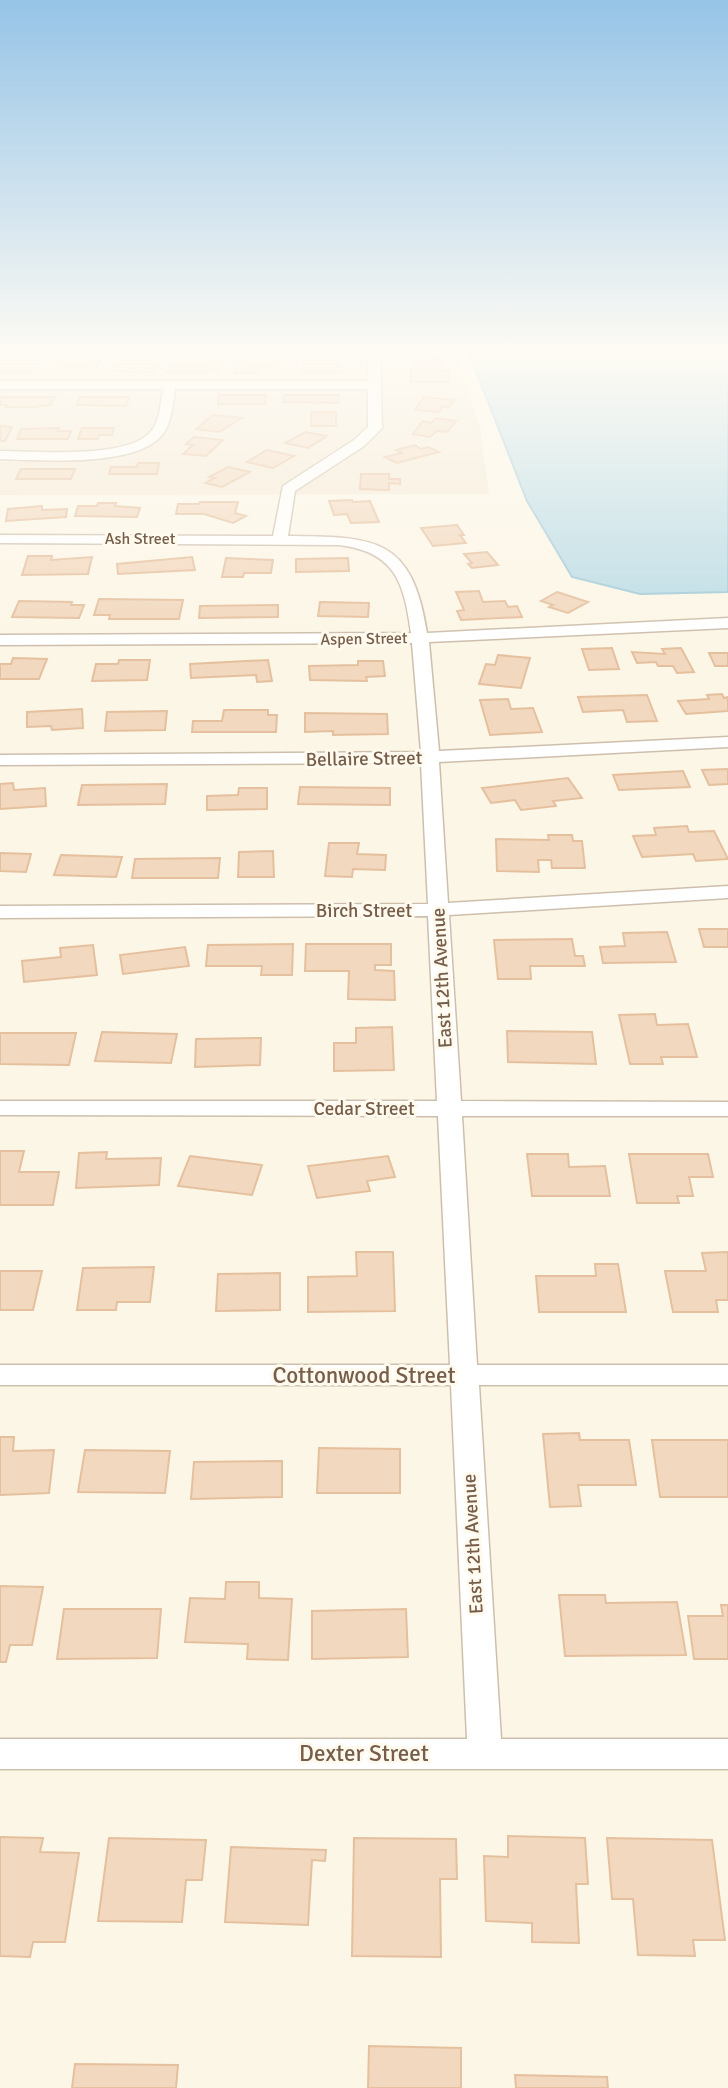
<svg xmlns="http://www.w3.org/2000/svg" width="728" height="2088" viewBox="0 0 728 2088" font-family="Signika,sans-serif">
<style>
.residential{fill:#f4e9d5}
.water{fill:#bbdce6;stroke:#a1cad8;stroke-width:2}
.building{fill:#f2d8be;stroke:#e5c09e;stroke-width:2}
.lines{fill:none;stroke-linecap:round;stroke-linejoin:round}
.street-casing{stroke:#cebfad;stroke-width:3}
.street{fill:#fff;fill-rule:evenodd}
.labels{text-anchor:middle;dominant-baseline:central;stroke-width:6;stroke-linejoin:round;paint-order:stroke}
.far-street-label{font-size:16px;fill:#765e4b;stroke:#fffaed}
.street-label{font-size:19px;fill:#765e4b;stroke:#fffaed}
.near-street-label{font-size:23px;fill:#765e4b;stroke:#fffaed}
</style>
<rect width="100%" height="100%" fill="#fcf6e6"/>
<path class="residential" d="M0,351H453L480,428L489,494L0,495Z"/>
<path class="water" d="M468,351H728V592L640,594L572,577L527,501Z"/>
<path class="building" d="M415,351H437L438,357H443L444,361H413Z
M59,360H94L93,363H98L97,367H57Z
M201,360H221L220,369H210L209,372H167L168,367H199Z
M257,360L279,362L278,368L258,367L257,373H235L237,362Z
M1,364H40L36,372H0Z
M116,364H157L154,372L113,371Z
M303,364H341V372H303Z
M411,369L449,371V382H411Z
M219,395H266L265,404H218Z
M284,395H339L338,403L283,402Z
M1,397H55L51,405L34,407H6L7,405H0Z
M80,397H129L126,406L77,405Z
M424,397L454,400L449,407L443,406L439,412L415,410Z
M311,412H336V426H311Z
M213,415L242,418L219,432L196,429Z
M435,418L456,421L447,432L437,431L430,437L413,434L423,421L431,423Z
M0,426L12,427L5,441H0Z
M59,428L58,431H71L68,439H17L21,429Z
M82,428H114L112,435H99L98,439H78Z
M305,432L327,436L308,448L285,443Z
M194,437L223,440L206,456L183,454L193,445L186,444Z
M415,445L421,449L428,447L439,452L397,463L385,457L402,453L396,450Z
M267,450L294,456L273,468L247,462Z
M138,463H159L157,474H109L111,467H137Z
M228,467L250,472L222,487L205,483L215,478L209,477Z
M21,469H75L71,479H16Z
M361,474H389V479H400V484L389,483V490L360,489Z
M352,500L353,502L370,501L379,522L351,523L347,514L334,515L329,501Z
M200,502H238L235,513L246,516L233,523L204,514H176L178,504H199Z
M98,503H116L115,506L140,508L137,517L75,516L78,506H97Z
M42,506V510L67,509L66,517L6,521L8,509Z
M457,525L464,535H460L466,543L433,546L421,528Z
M487,552L498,565L472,568L468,564L472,563L464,554Z
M28,556H52L51,560L92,557L88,574L22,575Z
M192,557L195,570L118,574L117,564Z
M226,558L273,560L271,573H244L243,577H222Z
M348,558L349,571L296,572V559Z
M479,591L483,602L505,601L508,607L517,606L522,617L461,620L457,611L464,610L456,592Z
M557,592L588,602L568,613L549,607L553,605L541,601Z
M99,599L183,600L179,619H109L110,615H94Z
M19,601L72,602L71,605H84L79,618L12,617Z
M320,602L369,603L368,617L318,616Z
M278,605V617L199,618L200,606Z
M612,648L619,669L589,670L582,649Z
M681,648L694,672L677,673L673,666H658L656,662L637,663L632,652L665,654L662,649Z
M709,653H728V666H715Z
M498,655L530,658L521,688L479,684L486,664L495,665Z
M13,658L47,659L39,679H0V664H11Z
M119,660H150L147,680L92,681L96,664H118Z
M268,660L272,681L257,682L256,675L191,678L190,664Z
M358,661H383L385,676L366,677L367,681L310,680L309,666L358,665Z
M722,694L724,698L728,697V711L686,714L678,701L709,699L707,695Z
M647,695L657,721L627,722L623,710L583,712L578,697Z
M508,699L511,709L533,708L542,732L490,735L480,700Z
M82,709L83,728L52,730L51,726L27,727V712Z
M224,710H268V715H277L276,732H192L193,721H222Z
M167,711L165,730L105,731L107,712Z
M305,713L387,714L388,734L333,735V731L305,732Z
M728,769V784L709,785L702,770Z
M683,771L690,787L619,790L613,775Z
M568,778L582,798L553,801L556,806L521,810L515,800L491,803L482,788Z
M13,783L14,790L45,788L46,806L0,809V784Z
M167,784L165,804L78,805L82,785Z
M300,787L390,788V805L298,804Z
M239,788H267V809L207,810V796L238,795Z
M687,826L689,832L714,831L728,859L696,861L693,854L642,857L633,836L656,835L654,828Z
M548,835H572L573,841H582L585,868H552L551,860H538L539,872L497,871L496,839L549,840Z
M329,843H359L357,854L386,855L385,870L353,869L352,877L325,876Z
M273,851L274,877H238L239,852Z
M0,853L31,854L26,872L0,871Z
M61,855L122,857L116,877L54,875Z
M220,858L218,878H132L135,859Z
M699,929H728V947H704Z
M667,932L676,962L603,963L600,947L625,946L623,933Z
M572,939L575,956H583L585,966H530L531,979H498L494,940Z
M293,944L292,975H261L262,966H206L208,945Z
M306,944H391V965H375V970L394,971L395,1000L348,999L349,971H305Z
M93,945L97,975L24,982L22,961L61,957L60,948Z
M185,947L189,966L123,974L120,955Z
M655,1014L657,1025L688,1024L697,1057H661L663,1064H630L619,1015Z
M392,1027L394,1070L334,1071V1043H356V1028Z
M507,1031L592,1032L596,1064L508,1062Z
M102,1032L177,1034L171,1063L95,1061Z
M0,1033H76L69,1065L0,1064Z
M261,1038L260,1065L195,1067L196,1039Z
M0,1151H24L19,1172H59L53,1205H0Z
M107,1152L106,1159L161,1158L159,1185L76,1188L79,1153Z
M527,1154H568L569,1167L605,1166L610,1196H532Z
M629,1154H708L713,1177H689L693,1196H677L679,1203H637Z
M190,1156L262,1165L252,1195L178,1186Z
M388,1156L395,1177L367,1181L370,1191L317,1198L308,1166Z
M356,1252H393L395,1311L308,1312V1277L357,1276Z
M728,1252V1300H716L718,1312H673L665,1271H706L702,1253Z
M595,1264H618L626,1312H539L536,1276H596Z
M154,1267L150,1302H117L116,1310H77L83,1268Z
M0,1271H42L33,1310H0Z
M280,1273V1310L216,1311L218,1274Z
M579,1433L580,1440H629L636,1485H578L581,1506L550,1507L543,1434Z
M0,1437H14L13,1451L54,1450L49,1493L0,1495Z
M652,1440H728V1497H660Z
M319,1448L400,1449V1493H317Z
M85,1450L170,1451L165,1493L78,1492Z
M282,1461V1497L191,1499L194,1462Z
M226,1582H259V1598L292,1599L288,1660L247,1659L248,1644L185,1642L190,1598L225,1599Z
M0,1586L43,1587L32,1645H10L6,1662H0Z
M559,1595H605L606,1603L677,1602L686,1655L565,1656Z
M721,1605H728V1659H694L688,1616H723Z
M64,1609H161L157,1658L57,1659Z
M406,1609L408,1657L312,1659V1611Z
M508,1836L585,1838L588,1884H576L579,1943L532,1942V1923L486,1921L484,1856L508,1857Z
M0,1837L43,1838L40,1852L79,1853L65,1942H33L30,1957L0,1956Z
M109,1838L206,1840L202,1880H186L182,1922L98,1921Z
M354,1838L456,1839L457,1879H440L441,1957L352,1956Z
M607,1838L712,1840L725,1940H693L695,1956L638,1955L633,1899H612Z
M231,1847L326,1850L325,1861L312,1860L308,1925L225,1922Z
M369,2046L461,2048V2088H368Z
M75,2064L178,2065L176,2088H72Z
M515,2075L607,2077L608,2088H516Z"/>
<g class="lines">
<g class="street-casing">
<path id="street" d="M368,351H380L382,428L364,446L295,491L288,536C374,537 412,536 427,633L728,618V628L429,642L439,751L728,737V747L439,762L448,903L728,886V898L449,915L461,1101L728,1102V1116H462L477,1365H728V1385H479L501,1739H728V1769H0V1739H467L451,1385H0V1365H450L438,1116L0,1115V1101H437L428,916L0,918V906L428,904L421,763L0,765V755L421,752L412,643L0,645V635L411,633C404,582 395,552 339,545L0,543V535L273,536L283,486L354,440L368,427V389H175C173,403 172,423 162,435C135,468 40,460 0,459V451C34,451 131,460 152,430C160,420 161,401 163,389H0V381H368Z"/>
</g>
<use href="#street" class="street"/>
</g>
<linearGradient id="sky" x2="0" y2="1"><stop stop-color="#96c4e7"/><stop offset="0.55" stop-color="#fefbf4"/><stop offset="1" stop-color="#fefbf4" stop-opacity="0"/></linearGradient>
<rect width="728" height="643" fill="url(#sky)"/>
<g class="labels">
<g class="far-street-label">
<text x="140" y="539">Ash Street</text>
<text transform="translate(364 639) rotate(-1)">Aspen Street</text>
</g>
<g class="street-label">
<text transform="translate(364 759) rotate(-1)">Bellaire Street</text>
<text x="364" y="911">Birch Street</text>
<text transform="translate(442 978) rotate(-93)">East 12th Avenue</text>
<text x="364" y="1109">Cedar Street</text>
<text transform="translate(473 1544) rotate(-93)">East 12th Avenue</text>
</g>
<g class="near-street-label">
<text x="364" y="1375">Cottonwood Street</text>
<text x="364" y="1753">Dexter Street</text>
</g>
</g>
</svg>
